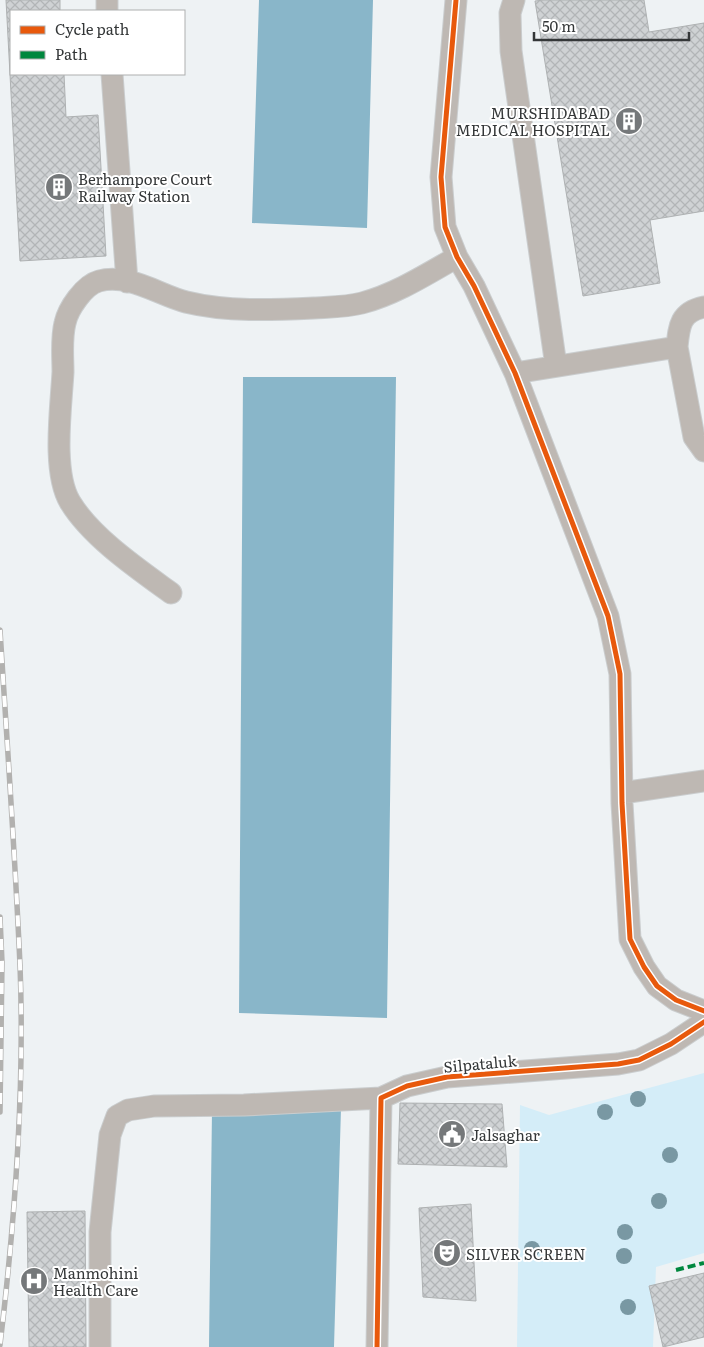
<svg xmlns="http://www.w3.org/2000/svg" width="704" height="1347" viewBox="0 0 704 1347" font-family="Literata,serif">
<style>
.grass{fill:#d4edf8}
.water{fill:#89b6c9}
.building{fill:url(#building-cross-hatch);stroke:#aeb1b2}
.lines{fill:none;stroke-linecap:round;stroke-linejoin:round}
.minor-casing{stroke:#cacdce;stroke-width:23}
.minor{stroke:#beb8b3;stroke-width:21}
.rail-casing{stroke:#b2b1af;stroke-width:5.5}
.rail{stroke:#fff;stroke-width:4;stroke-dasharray:11;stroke-linecap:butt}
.quiet{stroke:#00873e;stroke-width:4;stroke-dasharray:8 4;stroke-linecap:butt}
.cycleway-casing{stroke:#fff;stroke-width:8}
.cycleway{stroke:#e8590c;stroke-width:5}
.tree{fill:#7998a3}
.labels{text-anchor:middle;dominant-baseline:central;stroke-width:4;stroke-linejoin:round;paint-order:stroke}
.poi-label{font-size:15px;fill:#343738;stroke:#fff;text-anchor:start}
.street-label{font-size:15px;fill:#343738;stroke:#fff}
</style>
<defs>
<pattern id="building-cross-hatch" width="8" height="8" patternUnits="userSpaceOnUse" patternTransform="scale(1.25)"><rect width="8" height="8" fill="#cfd2d4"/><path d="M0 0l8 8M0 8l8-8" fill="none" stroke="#b2b5b7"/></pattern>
</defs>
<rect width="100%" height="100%" fill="#eef2f4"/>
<path class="grass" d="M704,1073V1253L656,1267L653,1347H517L520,1105L549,1115Z"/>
<path class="water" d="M259,0H373L367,228L252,223Z
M243,377H396L387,1018L239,1013Z
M341,1108L334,1347H209L212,1110Z"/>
<path class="building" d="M6,0H60V11H11V74H64L66,117L98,115L106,256L20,261Z
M544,0H644L649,32L704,23V211L650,220L660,283L583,296L535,1Z
M400,1103L502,1104L507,1167L398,1164Z
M471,1204L476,1301L423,1297L419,1208Z
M85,1211L86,1347H29L27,1212Z
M704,1273V1337L663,1347L649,1286Z"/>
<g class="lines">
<g class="minor-casing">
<path id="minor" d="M107,0V11
M456,0L441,177L445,227L457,257L474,286L515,373L608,616L620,674L622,803L630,939L644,967L657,986L676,1000L704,1011
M514,0L510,13L511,51L556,366
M112,74L127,282
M677,347C679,326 680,312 704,307
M515,373L677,347L694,437L704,451
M171,593C138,569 91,537 70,502C52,472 61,408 63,372C63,357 61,339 65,323C68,309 84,285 99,281C129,273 159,295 186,302C227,312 272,310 314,308C329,307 347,307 362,303C396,294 427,274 457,257
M622,793L704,781
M100,1347V1232L110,1135L117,1116L128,1110L154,1106L244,1105L381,1098
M377,1347L381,1098L407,1086L447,1077L618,1064L639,1060L671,1044L704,1022"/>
</g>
<use href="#minor" class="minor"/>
<g class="rail-casing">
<path id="rail" d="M0,630C7,742 15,853 20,965C25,1092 15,1220 0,1345
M0,917L2,962L0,1112"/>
</g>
<use href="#rail" class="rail"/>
<path class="quiet" d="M676,1270L704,1263"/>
<g class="cycleway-casing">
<path id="cycleway" d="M456,0L441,177L445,227L457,257L474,286L515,373L608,616L620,674L622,803L630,939L644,967L657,986L676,1000L704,1011
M377,1347L381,1098L407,1086L447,1077L618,1064L639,1060L671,1044L704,1022"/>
</g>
<use href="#cycleway" class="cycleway"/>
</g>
<g class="tree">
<circle cx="638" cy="1099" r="8"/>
<circle cx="605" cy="1112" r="8"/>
<circle cx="670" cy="1155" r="8"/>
<circle cx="659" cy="1201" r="8"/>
<circle cx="625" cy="1232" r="8"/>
<circle cx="532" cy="1249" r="8"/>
<circle cx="624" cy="1256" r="8"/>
<circle cx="628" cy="1307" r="8"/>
</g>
<defs>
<g id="building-disc" transform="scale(1.4375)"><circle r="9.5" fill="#75787a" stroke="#fff"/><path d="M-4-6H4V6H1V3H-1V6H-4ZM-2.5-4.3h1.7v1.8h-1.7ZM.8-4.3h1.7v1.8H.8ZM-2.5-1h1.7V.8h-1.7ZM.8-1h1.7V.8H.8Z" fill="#fff"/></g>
<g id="civic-disc" transform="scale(1.4375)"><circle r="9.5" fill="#75787a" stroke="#fff"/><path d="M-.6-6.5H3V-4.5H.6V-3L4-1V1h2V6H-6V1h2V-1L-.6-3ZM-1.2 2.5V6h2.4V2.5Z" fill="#fff"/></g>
<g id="theatre-disc" transform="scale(1.4375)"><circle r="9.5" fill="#75787a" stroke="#fff"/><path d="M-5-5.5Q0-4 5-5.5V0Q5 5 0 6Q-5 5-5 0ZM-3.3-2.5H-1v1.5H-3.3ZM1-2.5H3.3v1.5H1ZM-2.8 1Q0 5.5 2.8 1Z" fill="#fff"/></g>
<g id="hospital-disc" transform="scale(1.4375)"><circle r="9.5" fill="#75787a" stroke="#fff"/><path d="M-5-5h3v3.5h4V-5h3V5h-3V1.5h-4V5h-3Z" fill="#fff"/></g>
</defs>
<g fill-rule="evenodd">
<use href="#building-disc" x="629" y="121"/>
<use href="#building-disc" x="59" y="187"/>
<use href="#civic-disc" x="452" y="1134"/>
<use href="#theatre-disc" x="447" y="1253"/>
<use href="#hospital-disc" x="34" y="1281"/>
</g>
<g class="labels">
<g class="poi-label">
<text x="610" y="112" text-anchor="end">MURSHIDABAD<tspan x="610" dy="17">MEDICAL HOSPITAL</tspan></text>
<text x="78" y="178">Berhampore Court<tspan x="78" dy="17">Railway Station</tspan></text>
<text x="471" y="1134">Jalsaghar</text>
<text x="466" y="1253">SILVER SCREEN</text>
<text x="53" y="1272">Manmohini<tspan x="53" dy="17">Health Care</tspan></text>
</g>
<g class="street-label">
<text transform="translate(480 1063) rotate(-5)">Silpataluk</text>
</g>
</g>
<rect x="10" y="10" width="175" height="65" fill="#ffffff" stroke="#aeafaf"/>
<rect x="20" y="26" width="25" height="8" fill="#e8590c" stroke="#aeafaf"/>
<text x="55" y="35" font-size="15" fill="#343738">Cycle path</text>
<rect x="20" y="51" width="25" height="8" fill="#00873e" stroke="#aeafaf"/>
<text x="55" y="60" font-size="15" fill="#343738">Path</text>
<path d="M534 32v8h155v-8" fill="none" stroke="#343738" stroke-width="2.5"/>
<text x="542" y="32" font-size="15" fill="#343738" stroke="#ffffff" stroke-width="4" paint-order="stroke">50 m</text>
</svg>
